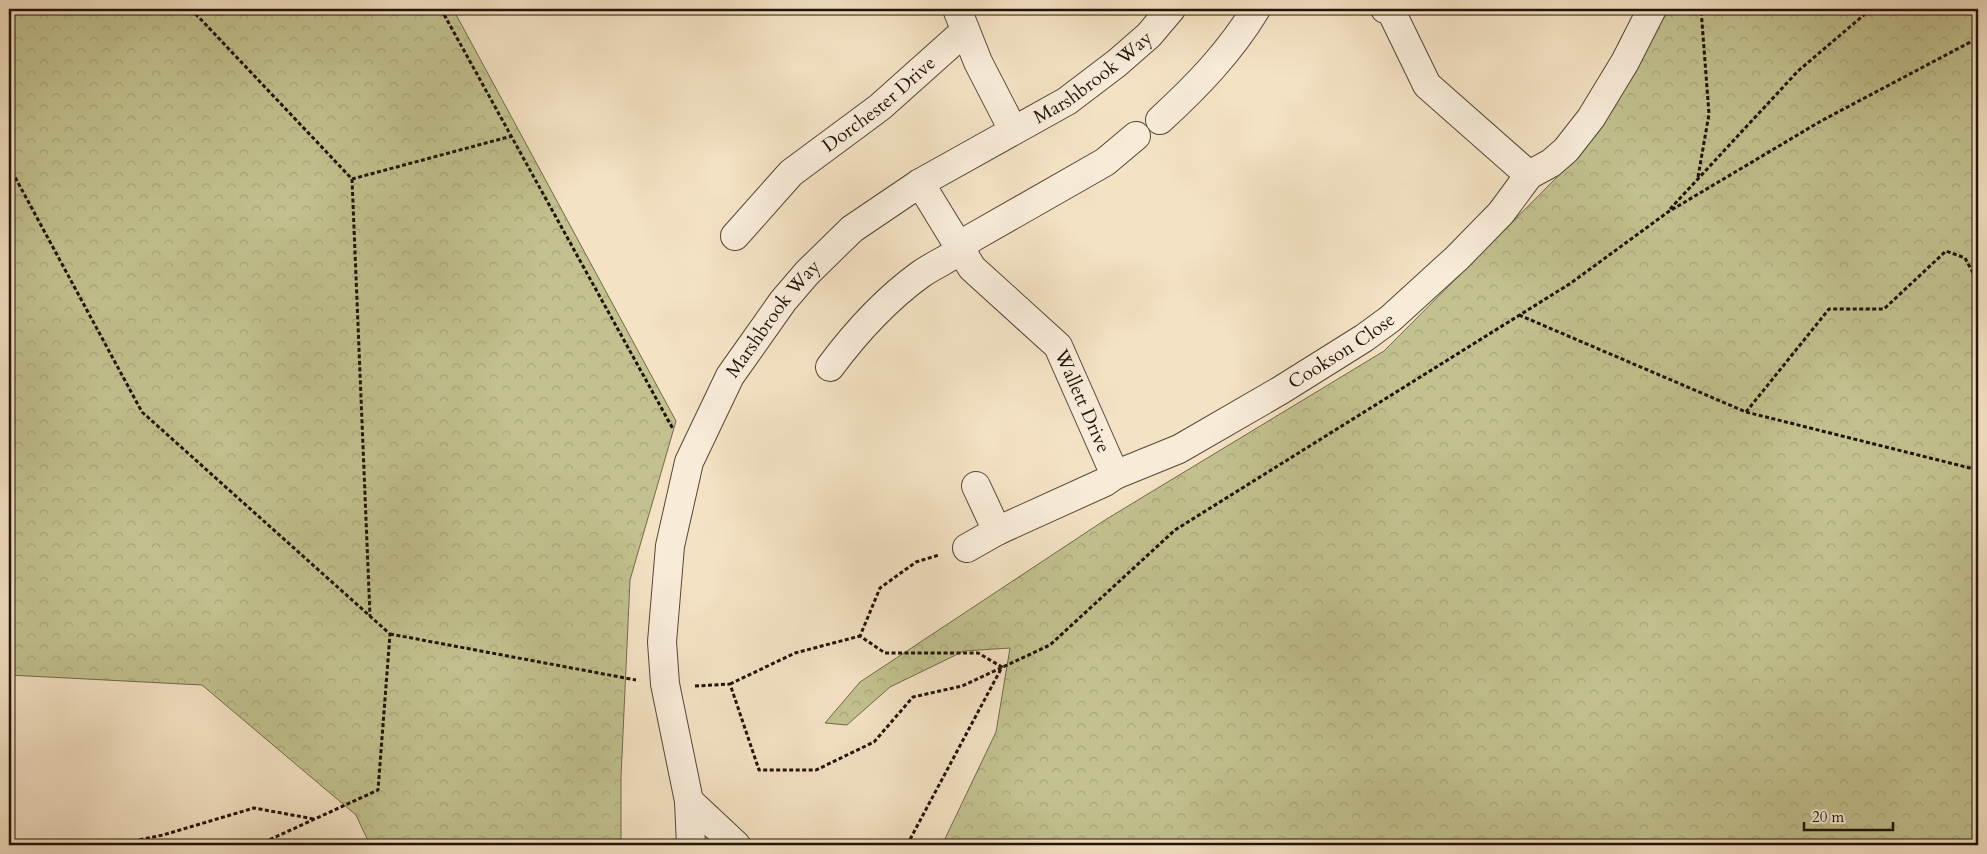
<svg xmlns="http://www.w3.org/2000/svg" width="1987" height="854" viewBox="0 0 1987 854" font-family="Cardo,serif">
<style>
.forest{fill:url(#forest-crowns);stroke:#716a4a}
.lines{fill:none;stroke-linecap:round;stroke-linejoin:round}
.minor-casing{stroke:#554736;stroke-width:30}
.path{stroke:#201306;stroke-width:3;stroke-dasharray:4 2.5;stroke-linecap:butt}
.minor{stroke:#f8ecd9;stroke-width:28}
.labels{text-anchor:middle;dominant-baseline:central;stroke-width:4.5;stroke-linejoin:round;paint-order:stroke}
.street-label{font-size:19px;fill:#201306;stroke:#f8ecd9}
</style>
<defs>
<pattern id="forest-crowns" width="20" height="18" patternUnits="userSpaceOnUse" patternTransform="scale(1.25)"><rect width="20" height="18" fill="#c2c18f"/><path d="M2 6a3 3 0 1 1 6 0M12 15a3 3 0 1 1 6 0" fill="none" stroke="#a6a57a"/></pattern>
</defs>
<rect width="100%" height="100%" fill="#f4e2c4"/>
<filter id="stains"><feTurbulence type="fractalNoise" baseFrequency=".004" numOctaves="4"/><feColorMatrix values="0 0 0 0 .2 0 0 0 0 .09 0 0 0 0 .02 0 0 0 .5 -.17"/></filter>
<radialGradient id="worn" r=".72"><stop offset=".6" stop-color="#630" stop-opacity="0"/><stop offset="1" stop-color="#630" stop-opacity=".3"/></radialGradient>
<path class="forest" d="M9,9H453L676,421L630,580L621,777V845H370L356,815L202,685L9,675Z
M1655,9H1978V845H942L996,732L1010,648L964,651L890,687L847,725L825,723L860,682L1105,520L1384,351L1577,157Z"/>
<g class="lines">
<g class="minor-casing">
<g id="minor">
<path d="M957,9L978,62L1013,130"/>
<path d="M1385,9L1391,11L1427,85L1529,175"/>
<path d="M1160,120C1197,86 1230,52 1256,9"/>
<path id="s1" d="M920,183L972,268L1058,346L1115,475L1105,482L997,531L967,548"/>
<path id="s2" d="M735,236L791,173L880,107L965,31"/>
<path d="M830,367C856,332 885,300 921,274C938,262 957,257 970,239L1105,162L1136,136"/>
<path id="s3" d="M1115,475L1179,449L1281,390L1364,338L1390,319L1457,258L1501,213L1529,175L1551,163L1566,150L1591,118L1625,62L1652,9"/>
<path d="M976,486L997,531"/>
<path d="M689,801L736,845"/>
<path id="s4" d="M691,845L689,801L665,684L662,642L670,546L689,462L730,376L783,301L807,273L852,229L920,183L1067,101L1117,63L1149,35L1171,9"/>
</g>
</g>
<path class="path" d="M191,9L352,179L512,136
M441,9L673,429
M9,166L142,412L390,634L378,790L258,845
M1698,177L1709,114L1701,9
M352,179L370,616
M1670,209L1798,71L1865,14L1874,9
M1519,315L1746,412L1978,470
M1746,412L1829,309H1884L1946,251L1965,258L1978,282
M390,634L636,680
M730,684L795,653L860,636
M695,686L730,684L759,770H816L874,742L913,697L962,686L1050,645L1175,530L1571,283L1668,212L1821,121L1978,38
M114,845L163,835L254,808L314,819
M907,845L1002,667L978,653H885L860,636L880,588L916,562L939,555"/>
<use href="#minor" class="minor"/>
</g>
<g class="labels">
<g class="street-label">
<text stroke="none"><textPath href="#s4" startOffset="960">Marshbrook Way</textPath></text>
<text stroke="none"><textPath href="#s2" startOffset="196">Dorchester Drive</textPath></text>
<text stroke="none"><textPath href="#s4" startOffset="555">Marshbrook Way</textPath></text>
<text stroke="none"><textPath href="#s3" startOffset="259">Cookson Close</textPath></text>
<text stroke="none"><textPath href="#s1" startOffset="276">Wallett Drive</textPath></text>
</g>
</g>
<rect width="1987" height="854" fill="none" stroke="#f4e2c4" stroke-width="30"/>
<rect x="10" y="10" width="1967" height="834" fill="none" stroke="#201306" stroke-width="2.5"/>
<rect x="15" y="15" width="1957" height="824" fill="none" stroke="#201306"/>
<path d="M1804 822v8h89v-8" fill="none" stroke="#201306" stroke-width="2.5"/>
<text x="1812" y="822" font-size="15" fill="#201306" stroke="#f8ecd9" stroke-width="4" paint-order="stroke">20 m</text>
<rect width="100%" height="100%" filter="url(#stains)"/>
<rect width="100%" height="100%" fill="url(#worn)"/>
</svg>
